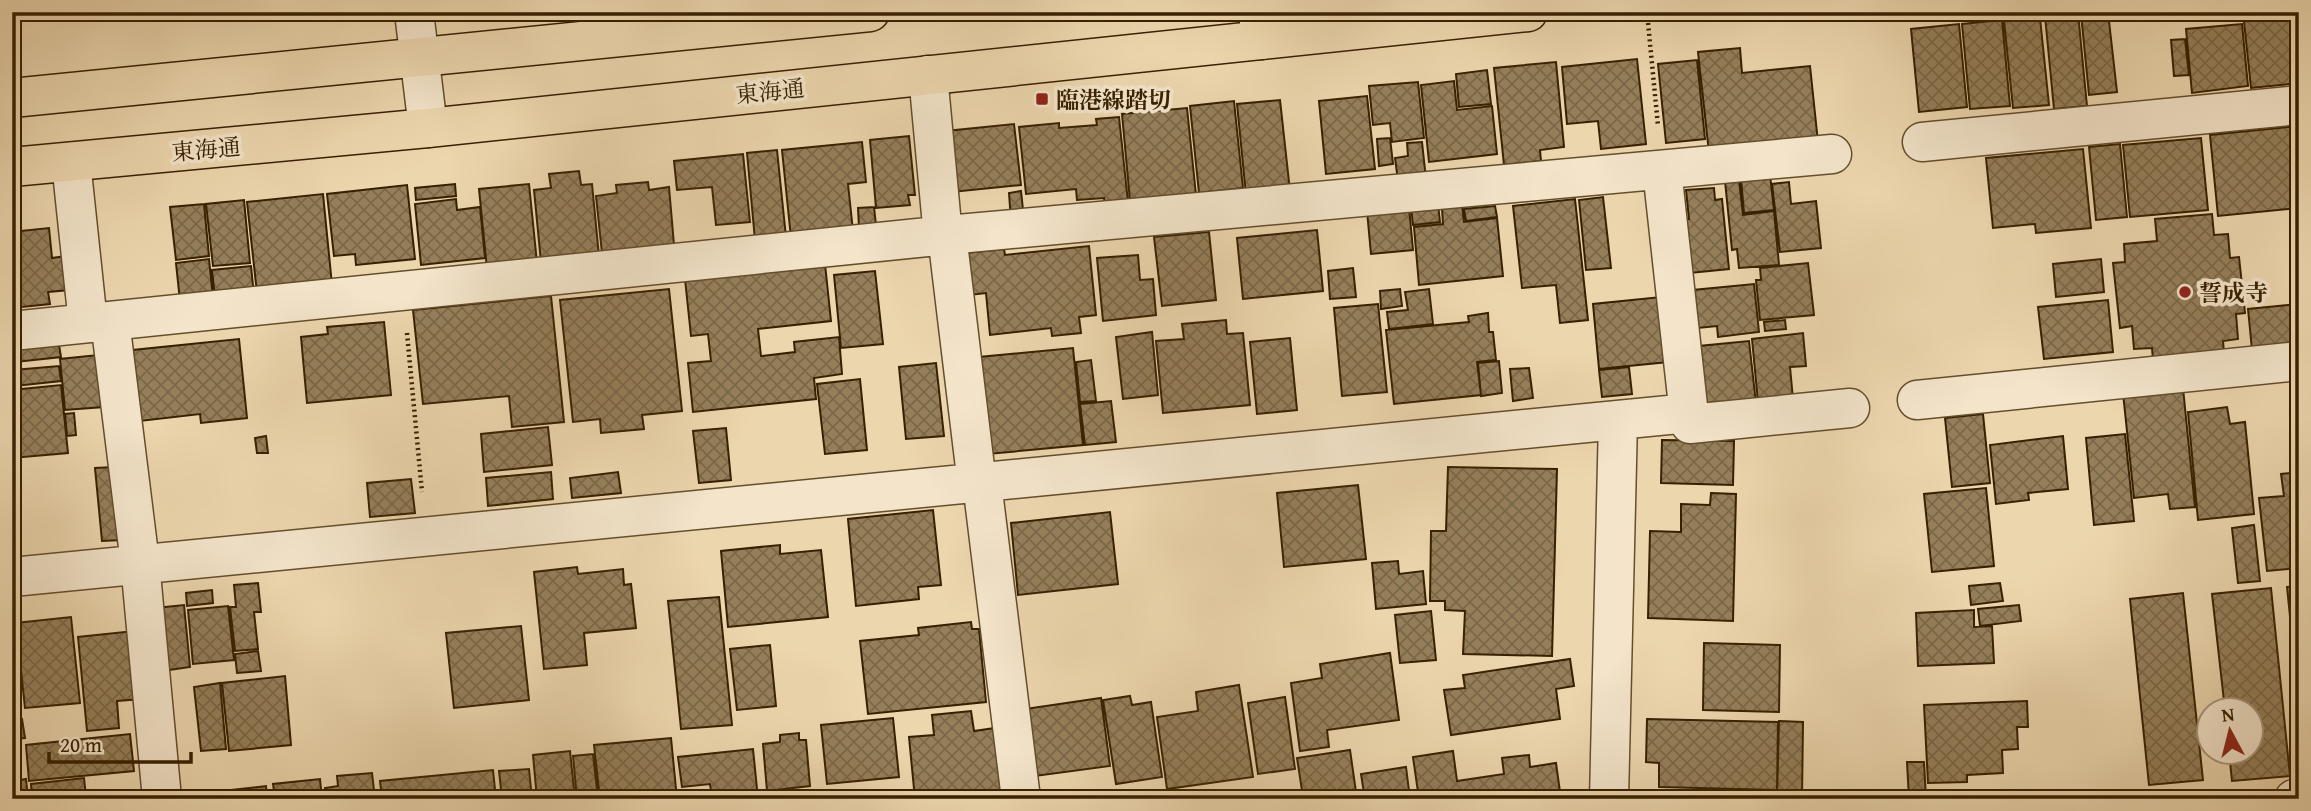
<svg xmlns="http://www.w3.org/2000/svg" width="2311" height="811" viewBox="0 0 2311 811" font-family="'Gentium Book Plus','Noto Serif JP',serif">
<style>
.building{fill:url(#building-cross-hatch);stroke:#372000;stroke-width:2}
.lines{fill:none;stroke-linecap:round;stroke-linejoin:round}
.minor-casing{stroke:#644e2c;stroke-width:41}
.major-casing{stroke:#372000;stroke-width:41}
.path{stroke:#372000;stroke-width:4.5;stroke-dasharray:2 3.5;stroke-linecap:butt}
.minor{stroke:#f3e4ca;stroke-width:38}
.major{stroke:#ecd6ae;stroke-width:38}
.poi-dot{fill:#8f2418;stroke:#f3e4ca;stroke-width:2.5}
.labels{text-anchor:middle;dominant-baseline:central;stroke-width:7;stroke-linejoin:round;paint-order:stroke}
.street-label{font-size:23px;fill:#372000;stroke:#f3e4ca}
.poi-label{font-size:23px;font-weight:bold;fill:#372000;stroke:#f3e4ca;text-anchor:start}
</style>
<defs>
<pattern id="building-cross-hatch" width="8" height="8" patternUnits="userSpaceOnUse" patternTransform="scale(1.75)"><rect width="8" height="8" fill="#957f5a"/><path d="M0 0l8 8M0 8l8-8" fill="none" stroke="#7a6848"/></pattern>
</defs>
<rect width="100%" height="100%" fill="#ecd6ae"/>
<filter id="stains"><feTurbulence type="fractalNoise" baseFrequency=".00286" numOctaves="4"/><feColorMatrix values="0 0 0 0 .2 0 0 0 0 .09 0 0 0 0 .02 0 0 0 .5 -.17"/></filter>
<radialGradient id="worn" r=".72"><stop offset=".6" stop-color="#630" stop-opacity="0"/><stop offset="1" stop-color="#630" stop-opacity=".3"/></radialGradient>
<path class="building" d="M2108,12L2117,92L2089,95L2081,14Z
M2243,12H2296L2299,83L2251,88Z
M2078,13L2087,106L2054,109L2045,16Z
M2040,18L2049,105L2013,108L2004,21Z
M2002,20L2010,106L1970,109L1962,24Z
M1959,24L1967,107L1919,112L1911,29Z
M2242,24L2248,86L2192,93L2186,29Z
M2185,39L2189,75L2174,76L2171,40Z
M1740,48L1742,73L1810,66L1818,142L1709,153L1698,52Z
M1637,59L1646,144L1601,149L1598,121L1567,124L1562,67Z
M1697,60L1705,139L1666,143L1658,64Z
M1556,62L1564,147L1540,150L1541,161L1504,165L1494,68Z
M1487,70L1491,104L1459,107L1456,74Z
M1454,81L1457,110L1492,106L1497,154L1429,162L1421,85Z
M1418,82L1424,138L1392,142L1390,123L1373,125L1369,86Z
M1367,96L1375,169L1326,174L1319,101Z
M1280,100L1290,191L1246,195L1237,104Z
M1234,101L1243,188L1199,193L1190,106Z
M1187,108L1196,195L1130,201L1122,114Z
M1119,117L1128,202L1105,204L1104,198L1077,200L1076,189L1026,194L1019,127L1059,123V128L1097,125L1096,119Z
M1014,124L1021,185L952,192L946,131Z
M2299,126V208L2218,216L2210,135Z
M909,136L915,195H908L910,205L876,208L870,140Z
M1390,138L1393,164L1379,166L1377,139Z
M2201,138L2208,210L2130,217L2123,145Z
M862,142L866,182L848,184L853,231L791,238L782,150Z
M1422,142L1426,179L1398,181L1395,158L1408,156L1407,143Z
M2120,144L2127,217L2096,220L2089,147Z
M2083,149L2091,228L2036,233L2035,224L1993,228L1986,158Z
M777,150L786,237L755,240L747,153Z
M743,154L750,222L716,225L712,187L677,190L674,161Z
M579,171L581,185L592,184L599,256L541,262L534,190L551,188L549,174Z
M1770,175L1774,210L1744,213L1741,179Z
M1739,180L1743,215L1774,211L1779,265L1739,268L1737,249L1732,250L1725,181Z
M648,182L649,190L669,187L674,245L602,253L596,196L617,193L616,185Z
M1789,182L1791,204L1816,201L1821,248L1780,252L1772,184Z
M455,184L456,196L416,200L415,188Z
M529,184L537,263L487,269L479,189Z
M407,185L415,259L356,265L355,254L334,256L327,194Z
M1714,188L1715,200L1722,199L1729,269L1690,273L1685,219H1689L1686,190Z
M1021,191L1024,219L1011,221L1009,193Z
M323,194L332,285L257,293L247,202Z
M1603,197L1611,268L1586,270L1579,200Z
M456,199L457,210L480,207L485,258L421,265L415,204Z
M1575,199L1588,320L1560,323L1556,285L1522,288L1513,206Z
M244,200L250,263L213,266L206,204Z
M204,204L209,256L176,260L170,207Z
M1438,204L1440,222L1413,225L1411,207Z
M1462,205L1464,222L1497,218L1503,276L1419,285L1414,227L1443,224L1442,208Z
M1495,206L1497,217L1466,221L1464,209Z
M874,207L876,225L859,227L858,208Z
M1409,207L1413,250L1371,254L1367,211Z
M2212,214L2214,235L2228,234L2230,258L2239,257L2245,313L2236,314L2238,339L2223,341L2224,353L2153,360L2152,348L2134,349L2132,326L2120,328L2113,263L2125,262L2124,244L2157,241L2155,219Z
M49,228L52,258L66,256L70,290L48,292L50,304L12,308V232Z
M1317,230L1323,291L1243,299L1237,238Z
M1209,232L1216,300L1162,306L1154,237Z
M1089,246L1096,315L1079,317L1081,333L1052,336L1051,328L990,335L986,293L970,295L966,253L1004,249L1005,255Z
M1138,255L1140,280L1153,279L1156,315L1103,321L1097,258Z
M209,259L213,298L180,301L176,263Z
M2101,259L2104,292L2056,297L2053,264Z
M1808,263L1814,315L1760,320L1756,280H1761L1760,268Z
M825,264L831,321L758,329L761,356L795,352L794,342L839,337L842,374L814,378L816,399L693,412L688,363L711,361L708,334L691,336L685,279Z
M251,266L254,295L215,298L212,270Z
M1353,268L1356,297L1330,299L1328,271Z
M875,271L883,344L841,348L834,275Z
M1754,284L1759,332L1718,337L1717,326L1698,328L1693,290Z
M669,289L682,411L642,415L644,429L601,433L600,419L573,422L560,300Z
M1400,289L1402,306L1381,309L1380,291Z
M1429,289L1433,324L1389,329L1387,312L1408,310L1405,292Z
M551,296L564,422L512,427L509,396L423,404L413,310Z
M1661,297L1668,362L1599,369L1593,304Z
M2108,300L2113,352L2044,359L2038,307Z
M1378,304L1387,392L1342,396L1334,308Z
M2299,304V346L2252,350L2248,309Z
M1488,313L1489,332H1493L1496,360L1477,362L1481,395L1394,404L1386,330L1469,322L1468,316Z
M1226,320L1227,334L1243,333L1250,405L1163,413L1156,341L1184,339L1182,324Z
M1785,320L1786,329L1765,331L1764,322Z
M384,322L391,395L307,403L301,337L328,334L327,327Z
M1152,332L1158,395L1123,399L1116,337Z
M1803,333L1806,366L1790,367L1793,399L1758,402L1752,339Z
M1290,338L1297,410L1257,414L1250,342Z
M239,339L247,418L201,423L200,414L140,421L133,350Z
M1749,341L1756,403L1705,407L1699,346Z
M59,345L61,357L16,362V349Z
M1073,348L1083,445L988,454L979,357Z
M98,355L104,407L65,410L60,359Z
M1091,360L1096,401L1080,402L1076,362Z
M1499,361L1502,393L1481,396L1478,363Z
M936,363L944,436L906,439L899,367Z
M59,366L61,381L15,386L14,370Z
M1629,367L1632,394L1602,397L1599,370Z
M1529,368L1533,398L1513,401L1510,369Z
M860,379L867,450L825,454L817,384Z
M61,385L68,453L12,458V390Z
M2183,388L2195,507L2170,509L2168,494L2134,498L2123,393Z
M1111,401L1116,442L1085,445L1080,404Z
M2227,407L2230,424L2245,422L2254,514L2198,520L2188,412Z
M74,413L76,435L67,436L65,414Z
M1983,414L1990,483L1952,487L1945,418Z
M548,427L552,465L484,472L481,434Z
M726,428L731,480L699,483L693,431Z
M2125,434L2134,521L2094,525L2086,438Z
M266,436L268,453H257L255,438Z
M2063,436L2068,489L2028,493L2029,500L1996,504L1990,445Z
M1662,440L1734,441L1733,485L1661,483Z
M115,467L122,540L102,541L95,468Z
M1448,467L1557,469L1552,656L1463,654L1465,611L1445,610V601H1430L1431,531H1446Z
M551,472L553,499L488,506L486,478Z
M618,472L621,493L572,498L570,478Z
M2299,472V568L2267,571L2259,498L2284,496L2281,474Z
M411,479L415,513L370,517L367,483Z
M1358,485L1366,559L1284,567L1277,493Z
M1986,488L1994,566L1932,572L1924,494Z
M1711,493L1736,494L1733,621L1648,618L1650,531L1681,532V504L1710,505Z
M933,510L941,585L918,587L919,599L856,606L848,519Z
M1110,512L1118,584L1018,595L1011,523Z
M2254,525L2260,581L2238,583L2232,528Z
M780,545V554L821,550L828,617L728,627L721,551Z
M1398,561L1399,574L1423,571L1426,604L1376,609L1372,563Z
M577,567L578,574L623,569L624,585L631,584L636,628L584,633L587,665L544,669L534,572Z
M258,583L261,612H254L258,649L235,651L230,607H236L234,585Z
M2000,583L2003,601L1971,605L1969,586Z
M2299,586V645L2293,646L2287,587Z
M2271,588L2290,776L2232,781L2229,752H2252V710H2225L2212,594Z
M212,590L213,603L187,606L186,593Z
M2183,593L2203,780L2149,785L2130,599Z
M719,597L732,725L681,729L668,601Z
M184,605L190,667L162,671L156,608Z
M2019,605L2021,621L1980,626L1978,609Z
M228,606L234,660L193,664L188,610Z
M1974,610V627L1992,626L1994,663L1918,666L1916,613Z
M1431,611L1436,660L1400,663L1395,615Z
M71,617L80,703L25,708L16,623Z
M971,622L972,629H979L986,702L868,714L860,641L919,635L918,628Z
M521,626L529,700L454,708L446,633Z
M134,631L141,699L117,701L119,728L87,731L78,637Z
M1704,643L1780,645L1779,712L1703,710Z
M770,645L776,706L737,710L730,649Z
M258,651L261,671L237,673L235,654Z
M1390,653L1399,720L1327,730L1329,747L1300,751L1291,683L1322,678L1320,664Z
M1570,659L1574,686L1556,689L1560,719L1451,735L1444,690L1465,688L1463,675Z
M285,676L291,745L229,751L222,683Z
M220,683L226,749L201,751L194,687Z
M1239,685L1253,777L1167,789L1157,717L1198,711L1196,692Z
M1130,696L1132,705L1151,702L1162,777L1116,784L1103,700Z
M1285,697L1295,769L1258,774L1248,703Z
M1101,698L1110,766L1028,777L1018,710Z
M2027,701L2028,727H2017L2018,749L2002,750L2003,773L1967,775V782L1928,783L1924,705Z
M971,711L974,731L1002,727L1009,799H915L909,737L934,735L932,715Z
M893,718L899,777L827,784L821,725Z
M22,719L25,738L12,739V720Z
M1647,719L1778,722L1777,790L1659,787V763L1646,762Z
M1779,721L1803,722L1802,799H1777Z
M799,733V740H806L810,786L767,791L763,744L780,742V735Z
M130,734L134,771L29,781L26,745Z
M671,738L677,799H600L594,745Z
M753,749L758,799H684V793L711,791L710,784L682,787L678,757Z
M1350,750L1357,799H1310V796L1303,797L1297,758Z
M570,751L575,799H537L533,755Z
M1453,751L1457,781L1504,774L1502,758L1529,755L1530,767L1556,763L1561,799H1419L1413,757Z
M593,754L598,799H577L573,756Z
M1907,762H1924L1926,799H1909Z
M1406,767L1410,799H1365L1361,774Z
M529,769L532,799H502L499,771Z
M493,770L496,799H382L380,781Z
M372,773L375,799H326L325,788L338,786L337,776Z
M84,778L86,797L32,799L31,784Z
M26,779L28,799H16L14,781Z
M320,779L322,799H275L273,784Z
M266,786L267,799H229H233L232,790Z"/>
<g class="lines">
<g class="minor-casing">
<path id="minor" d="M414,12L428,128
M1258,12L1261,40
M928,75L943,236
M1922,142L2299,105
M71,162L88,323
M1662,170L1690,424L1850,408
M947,235L977,484
M110,321L140,563L162,799
M12,331L947,235L1832,154
M1917,400L2299,361
M982,483L1021,799
M12,577L1689,413
M1609,799L1618,421
M2294,799L2299,798"/>
</g>
<g class="major-casing">
<path id="major" d="M12,98L870,12
M12,167L428,128L1528,12"/>
</g>
<path class="path" d="M1647,12L1658,126
M407,333L422,492"/>
<use href="#minor" class="minor"/>
<use href="#major" class="major"/>
</g>
<g class="poi-dot">
<rect x="1035" y="92" width="14" height="14" rx="3.5"/>
<circle cx="2185" cy="292" r="7"/>
</g>
<g class="labels">
<g class="street-label">
<text transform="translate(770 91) rotate(-6)">東海通</text>
<text transform="translate(206 149) rotate(-5)">東海通</text>
</g>
<g class="poi-label">
<text x="1056" y="99">臨港線踏切</text>
<text x="2199" y="292">誓成寺</text>
</g>
</g>
<rect width="2311" height="811" fill="none" stroke="#ecd6ae" stroke-width="42"/>
<rect x="14" y="14" width="2283" height="783" fill="none" stroke="#372000" stroke-width="3.5"/>
<rect x="21" y="21" width="2269" height="769" fill="none" stroke="#372000" stroke-width="2"/>
<g transform="translate(2230 731) rotate(353)"><circle r="33" fill="#f3e4ca" stroke="#a89679" stroke-width="2"/>
<path d="M0-5L12 26L0 18L-12 26Z" fill="#8f2418"/>
<text y="-10" font-size="19" font-weight="bold" text-anchor="middle" fill="#372000">N</text>
</g>
<path d="M49 752v10h142v-10" fill="none" stroke="#372000" stroke-width="3.5"/>
<text x="60" y="752" font-size="21" fill="#372000" stroke="#f3e4ca" stroke-width="5" paint-order="stroke">20 m</text>
<rect width="100%" height="100%" filter="url(#stains)"/>
<rect width="100%" height="100%" fill="url(#worn)"/>
</svg>
